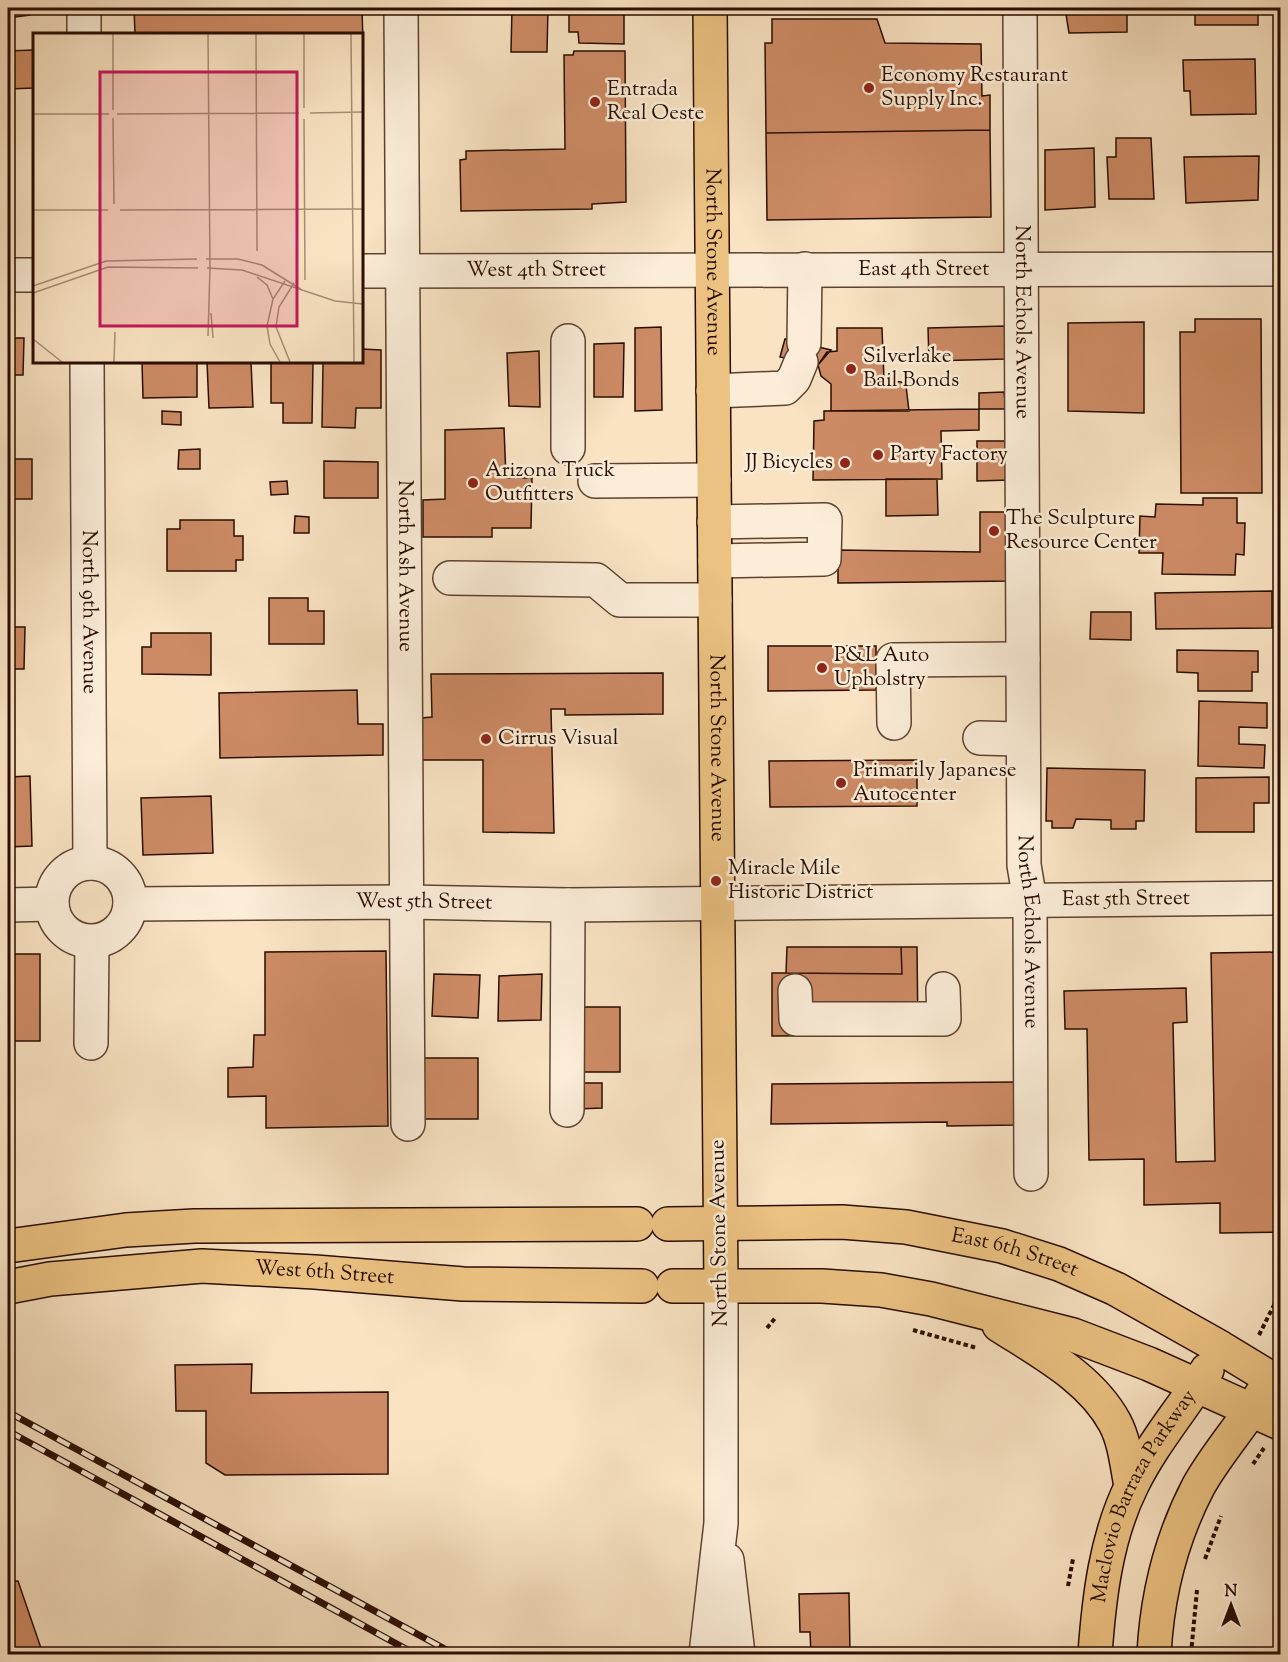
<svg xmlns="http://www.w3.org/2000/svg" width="1288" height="1662" viewBox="0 0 1288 1662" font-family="'Sorts Mill Goudy',serif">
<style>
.building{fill:#cd8b65;stroke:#290d00;stroke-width:1.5}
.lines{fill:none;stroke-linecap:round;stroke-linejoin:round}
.minor-casing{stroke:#5d4231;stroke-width:36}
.major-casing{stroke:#290d00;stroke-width:36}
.path{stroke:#290d00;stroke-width:4;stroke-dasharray:4.5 3;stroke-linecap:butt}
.minor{stroke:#fbedd8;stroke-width:33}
.major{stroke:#ecc282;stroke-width:33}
.rail-casing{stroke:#290d00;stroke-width:7}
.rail{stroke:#fbedd8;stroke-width:4.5;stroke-dasharray:14;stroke-linecap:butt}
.poi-dot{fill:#8f2418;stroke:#fbedd8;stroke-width:2}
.labels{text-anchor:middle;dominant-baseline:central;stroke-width:5;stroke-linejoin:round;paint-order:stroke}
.poi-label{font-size:21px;fill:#290d00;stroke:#fbedd8;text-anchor:start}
.street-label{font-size:21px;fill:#290d00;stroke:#fbedd8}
.inset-road{fill:none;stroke:#a68d75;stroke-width:1.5}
.view{fill:#c2185b;fill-opacity:0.15;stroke:#c2185b;stroke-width:3}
.inset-edge{fill:none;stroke:#290d00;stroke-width:3}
</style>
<rect width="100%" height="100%" fill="#f9e3c3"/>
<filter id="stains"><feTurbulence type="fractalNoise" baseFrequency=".00333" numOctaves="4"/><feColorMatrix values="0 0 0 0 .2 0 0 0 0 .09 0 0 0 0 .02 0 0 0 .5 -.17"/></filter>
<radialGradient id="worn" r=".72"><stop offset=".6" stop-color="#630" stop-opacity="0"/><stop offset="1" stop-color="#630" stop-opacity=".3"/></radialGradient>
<path class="building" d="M8,8H29L30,15L8,18Z
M134,8H362L363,44L362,34H135Z
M512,8H548L547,52H511Z
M569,8H624V44L579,43L578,32H569Z
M1065,8H1127V32L1069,33Z
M1182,8H1258V25H1195V9Z
M772,19H877L885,43L981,44L982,96L990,95V130L766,133L765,43H772Z
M33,50L34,88L8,89V51Z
M574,51H625L626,202L592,204V209L461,211L460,160L466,159V151L565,149L564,55H573Z
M1255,59L1256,114L1191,115L1190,91H1184L1183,60Z
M990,130L991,217L767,220L766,133Z
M1116,138H1151L1154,199H1109L1107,157H1116Z
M1094,148L1095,207L1045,210V150Z
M1259,156L1258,200L1186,203L1184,157Z
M1195,319H1261L1262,493H1181L1180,332H1195Z
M1144,322V413L1068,411V323Z
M1005,326L1006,359L929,361L928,328Z
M661,327L662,410L635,411V328Z
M837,328H882L884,380L901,382L906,386L909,411H831V384L821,376L818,365L827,352L837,351Z
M8,338H24L23,375H8Z
M785,339L831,350L818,365L780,357Z
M624,343L623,397H594V344Z
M362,349L381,350V408H356L355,428L322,427L323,362H362Z
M539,351L540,407L509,406L507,353Z
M142,362H197V397L143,398Z
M207,362H251L253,407L209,408Z
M271,362H313L312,423H283V403H271Z
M1004,392L1006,409H979V393Z
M979,409V430L941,431L942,479L813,480L814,421L824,420V411Z
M162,411L181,412V425L162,424Z
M504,428L506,478H532L531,528H492V537H423V500L445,499V430Z
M977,441H1010V480L977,481Z
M200,449V469H178L179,450Z
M8,459H32V499H8Z
M324,461L378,462V498H324Z
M886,479H937L938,515L886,516Z
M287,481L288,494L271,495L270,482Z
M1203,498H1237V523H1245L1244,555L1236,554L1235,575L1162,574L1163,553H1139L1140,516L1155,517L1156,504L1203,505Z
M980,512H1010L1013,581L838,583V550L980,552Z
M295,516L309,517V533H294Z
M180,520H234V536H243V560H236V571H167V529H180Z
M1272,591V628L1156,629L1155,593Z
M269,598H308V611H324V644H269Z
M1091,612H1131V640L1090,639Z
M8,627H25L24,669H8Z
M151,633H211V675L142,674V647H151Z
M768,646H876V690L768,691Z
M1177,650L1258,651V672H1252V691H1198V673L1177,672Z
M663,673V714L565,715V709H551L554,833L483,832V760H422L421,718L432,717L431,674Z
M357,690L358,724H383V755L220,758L219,693Z
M1199,701L1267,703V728L1239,727V744L1265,745L1264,768L1198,766Z
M917,760V806L770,807L769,761Z
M1047,768L1145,770L1144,821H1136V829H1111V820L1076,819L1073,828H1052V821H1046Z
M30,776L32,846L8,847V777Z
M1269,777V803H1254V832H1196V778Z
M211,796L213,853L143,855L141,798Z
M787,947H917L918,1035L772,1036V973H786Z
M787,947H901L902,974L786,973Z
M386,951L388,1126L266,1128V1096L228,1097V1068L253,1067L254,1035H265V952Z
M1280,952V1232L1220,1233V1203L1144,1205V1159L1089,1160L1087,1029H1065L1064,991L1186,988L1187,1022L1173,1023L1176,1162L1215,1161L1211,953Z
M8,954H40V1041H8Z
M434,974L480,975L478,1018L432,1016Z
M542,974L541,1020L498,1021L499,976Z
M574,1007H620V1072H576Z
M423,1058H478V1119H423Z
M1018,1082L1017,1125L947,1126V1122L771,1124L772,1084Z
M578,1083H602V1108L577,1109Z
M252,1364L251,1393L388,1392V1474L225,1475L206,1463V1411H176L175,1365Z
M8,1581H18L43,1654H8Z
M849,1593L850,1654H811L810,1632H800L799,1594Z"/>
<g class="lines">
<g class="minor-casing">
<g id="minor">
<path d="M84,8V34"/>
<path id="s1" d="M401,8L408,1124"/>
<path id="s2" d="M1020,8L1024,865L1030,901L1031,1174"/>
<path id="s3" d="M362,271L1280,269"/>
<path d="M8,275H34"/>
<path d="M568,341V448"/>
<path d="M804,343L805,269"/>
<path id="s4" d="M87,362L90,863"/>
<path d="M713,391L785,388L794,379L801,362"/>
<path d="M595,481L714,480"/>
<path d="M714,522L825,520L824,559L715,561"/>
<path d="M450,578L596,580L620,600H715"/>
<path d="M894,723L893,660L1023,659"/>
<path d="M980,738L1023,739"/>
<circle cx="91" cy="902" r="39"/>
<path id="s5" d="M130,904L407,902L568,905L1280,898"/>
<path d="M8,905L52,904"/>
<path d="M795,991L796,1019H944L943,989"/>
<path d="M91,1043L92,942"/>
<path d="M567,1110L568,905"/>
<path d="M727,1560L738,1654"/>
<path d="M706,1654L721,1523V1287"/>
</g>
</g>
<g class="major-casing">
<g id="major">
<path id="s6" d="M710,8L721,1287"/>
<path id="s7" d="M668,1224L842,1222L906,1227L1002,1246L1059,1264L1116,1289L1221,1348L1280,1384"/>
<path d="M8,1246L126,1230L194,1226L637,1224"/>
<path d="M673,1286H822L881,1290L931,1299L1073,1335L1149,1364L1280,1423"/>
<path id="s8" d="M8,1287L50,1279L202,1266L315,1272L463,1284L642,1286"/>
<path d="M999,1325C1041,1352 1091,1378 1115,1423C1125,1442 1127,1466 1131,1486"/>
<path id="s9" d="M1095,1654C1099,1598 1106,1537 1132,1485C1152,1444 1183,1408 1207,1370"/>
<path d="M1154,1654C1157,1597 1171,1539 1198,1487C1216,1454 1243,1425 1263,1392"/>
</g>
</g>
<path class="path" d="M767,1328L776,1317
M913,1330L977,1348
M1259,1335L1280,1293
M1253,1464L1264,1448
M1205,1559L1221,1516
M1068,1586L1073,1559
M1191,1654L1197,1590"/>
<use href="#minor" class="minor"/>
<use href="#major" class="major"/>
<g class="rail-casing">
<path id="rail" d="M8,1412L454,1654
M8,1431L415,1654"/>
</g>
<use href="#rail" class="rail"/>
</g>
<g class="poi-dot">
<circle cx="869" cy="88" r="6"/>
<circle cx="595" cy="102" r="6"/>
<circle cx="851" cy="369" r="6"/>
<circle cx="878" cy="455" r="6"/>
<circle cx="845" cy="463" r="6"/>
<circle cx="473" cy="483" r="6"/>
<circle cx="994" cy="531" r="6"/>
<circle cx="822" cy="668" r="6"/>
<circle cx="486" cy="739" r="6"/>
<circle cx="841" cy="783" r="6"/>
<circle cx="716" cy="881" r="6"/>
</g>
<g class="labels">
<g class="poi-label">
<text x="881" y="76">Economy Restaurant<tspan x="881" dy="24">Supply Inc.</tspan></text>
<text x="607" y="90">Entrada<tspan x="607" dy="24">Real Oeste</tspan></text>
<text x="863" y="357">Silverlake<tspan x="863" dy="24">Bail Bonds</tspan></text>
<text x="890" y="455">Party Factory</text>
<text x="833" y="463" text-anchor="end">JJ Bicycles</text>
<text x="485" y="471">Arizona Truck<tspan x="485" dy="24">Outfitters</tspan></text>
<text x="1006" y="519">The Sculpture<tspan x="1006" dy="24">Resource Center</tspan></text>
<text x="834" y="656">P&amp;L Auto<tspan x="834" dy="24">Upholstry</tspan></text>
<text x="498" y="739">Cirrus Visual</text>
<text x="853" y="771">Primarily Japanese<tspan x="853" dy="24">Autocenter</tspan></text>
<text x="728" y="869">Miracle Mile<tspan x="728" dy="24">Historic District</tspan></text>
</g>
<g class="street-label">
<text stroke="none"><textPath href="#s6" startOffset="254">North Stone Avenue</textPath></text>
<text stroke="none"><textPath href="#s3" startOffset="562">East 4th Street</textPath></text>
<text stroke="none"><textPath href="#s3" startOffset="174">West 4th Street</textPath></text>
<text stroke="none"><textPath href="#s2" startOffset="314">North Echols Avenue</textPath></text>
<text stroke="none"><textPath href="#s1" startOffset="558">North Ash Avenue</textPath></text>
<text stroke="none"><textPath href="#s4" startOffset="250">North 9th Avenue</textPath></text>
<text stroke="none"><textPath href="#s6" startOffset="740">North Stone Avenue</textPath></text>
<text stroke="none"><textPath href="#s5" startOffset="996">East 5th Street</textPath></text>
<text stroke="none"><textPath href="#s5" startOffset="294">West 5th Street</textPath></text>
<text stroke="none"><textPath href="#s2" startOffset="924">North Echols Avenue</textPath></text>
<text transform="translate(720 1233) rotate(-91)">North Stone Avenue</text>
<text stroke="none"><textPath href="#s7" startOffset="350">East 6th Street</textPath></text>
<text stroke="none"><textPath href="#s8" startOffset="318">West 6th Street</textPath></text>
<text stroke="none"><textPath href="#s9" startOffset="168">Maclovio Barraza Parkway</textPath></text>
</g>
</g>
<g transform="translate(33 33)">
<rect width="330" height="330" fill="#f9e3c3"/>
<path class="inset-road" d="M80,1V77M175,1L177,235M223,1L224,218M271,1V75M318,1L321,329M277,80L330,79M0,81H76M84,81L266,80M80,85L81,171M271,86L272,247M0,177H75M87,177L330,176M173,226H205L229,232L269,257M174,235L209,237L302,268L330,271M224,244L234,252L240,266M0,253L73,228L164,226M0,260L75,234L165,235M178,280L180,305M175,303L177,235M0,306L29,329M81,329L82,299M247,329L237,311L234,293L240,266L252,248M257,329L243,294L246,274L261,250"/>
<path class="view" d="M67,39H264V293H67Z"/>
<rect width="330" height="330" class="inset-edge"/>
</g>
<rect width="1288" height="1662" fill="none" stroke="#f9e3c3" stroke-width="30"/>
<rect x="9" y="9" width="1270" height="1644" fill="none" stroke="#290d00" stroke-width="3"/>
<rect x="15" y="15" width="1258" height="1632" fill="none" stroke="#290d00" stroke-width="1.5"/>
<g transform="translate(1231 1605)" stroke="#fbedd8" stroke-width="4.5" paint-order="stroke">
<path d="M0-4.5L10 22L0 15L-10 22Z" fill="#290d00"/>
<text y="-9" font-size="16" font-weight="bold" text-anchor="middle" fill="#290d00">N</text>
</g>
<rect width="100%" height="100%" filter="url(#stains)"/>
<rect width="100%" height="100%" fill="url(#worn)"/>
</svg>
